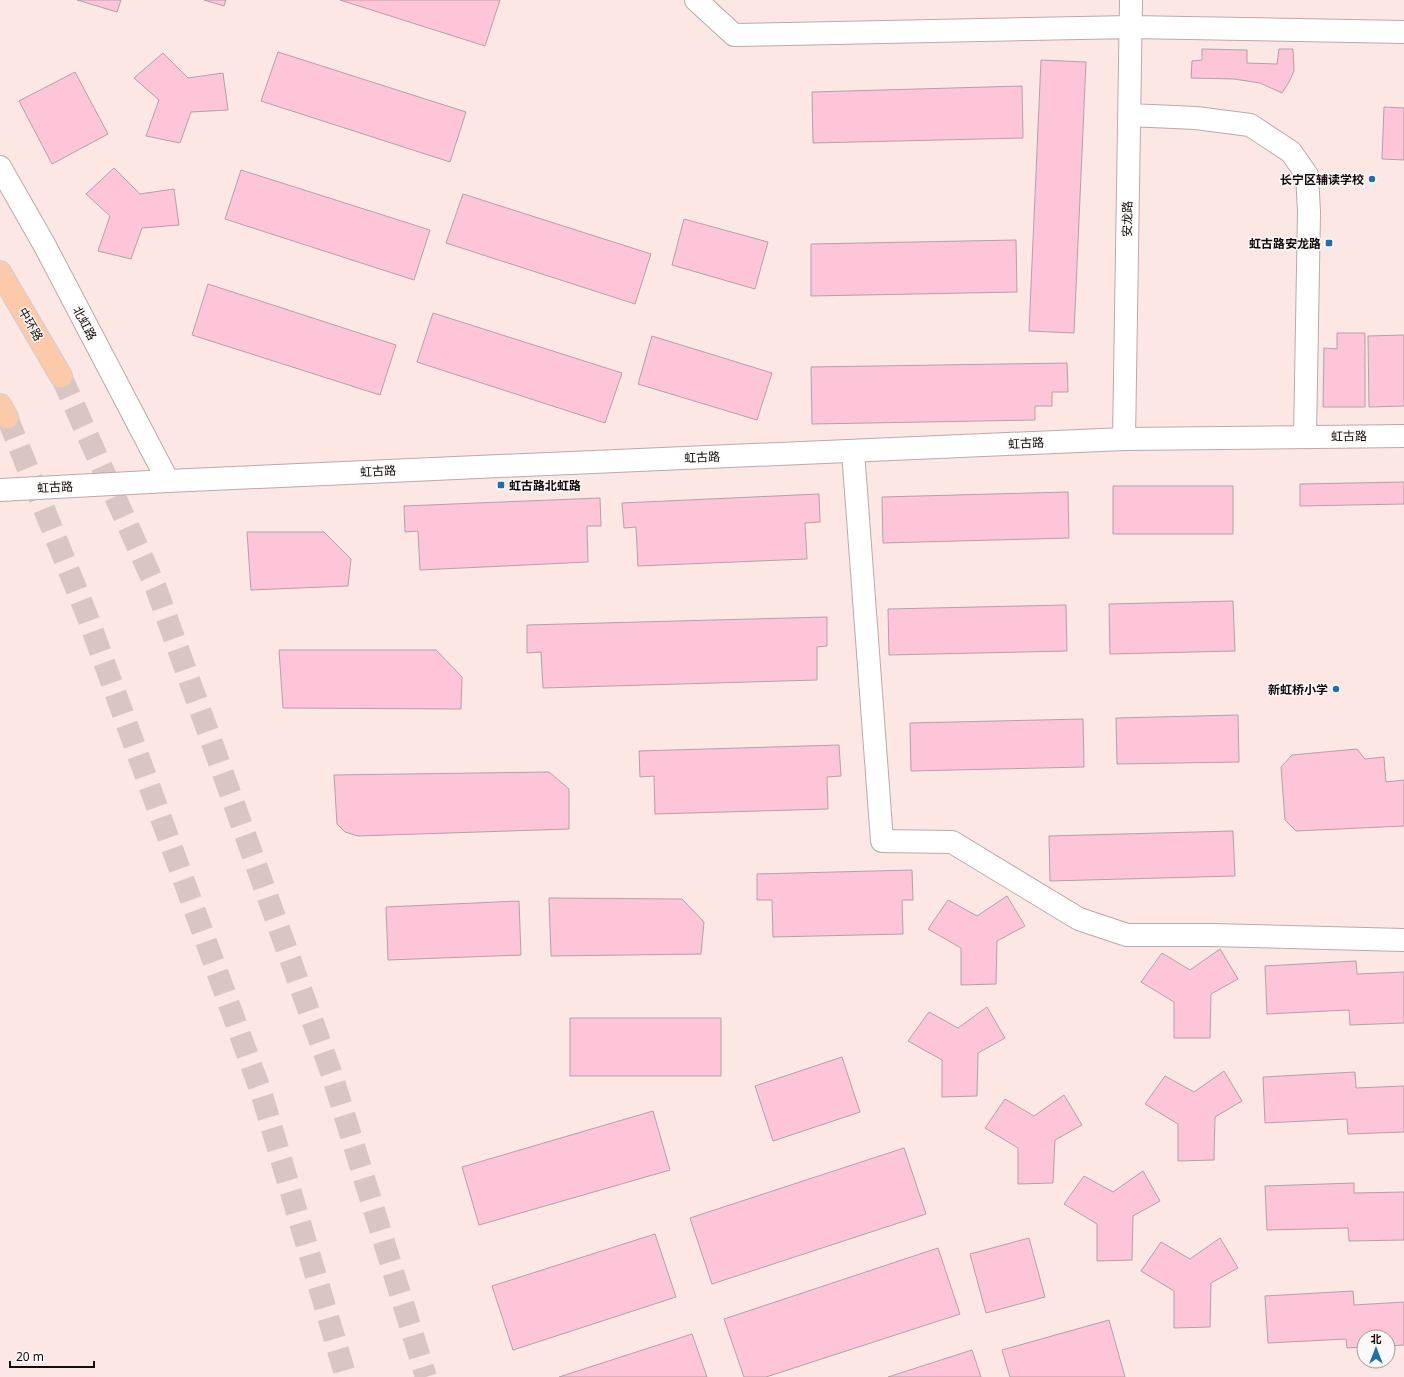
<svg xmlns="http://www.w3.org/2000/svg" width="1404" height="1377" viewBox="0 0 1404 1377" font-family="'Noto Sans','Noto Sans SC',sans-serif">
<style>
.building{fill:#fec4d8;stroke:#b4a1a7}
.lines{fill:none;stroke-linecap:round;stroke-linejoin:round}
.highway-tunnel{stroke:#d9c6c4;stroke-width:22;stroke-dasharray:22 11;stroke-linecap:butt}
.minor-casing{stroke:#bca9a7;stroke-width:24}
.highway-casing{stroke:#d0cece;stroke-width:24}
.minor{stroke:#fff;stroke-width:22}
.highway{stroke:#fcc9a9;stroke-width:22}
.poi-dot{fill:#1c72a2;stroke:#fdf8f8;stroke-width:1.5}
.labels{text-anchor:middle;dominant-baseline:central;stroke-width:3;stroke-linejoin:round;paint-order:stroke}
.poi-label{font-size:12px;font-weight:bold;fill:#120c0b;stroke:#fdf8f8;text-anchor:end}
.street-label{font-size:12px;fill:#120c0b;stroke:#fdf8f8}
</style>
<rect width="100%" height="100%" fill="#fce7e5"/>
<path class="building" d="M77,0H121L117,12Z
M204,0H226L224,6Z
M340,0H500L485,46Z
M1202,49L1247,50V63L1277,64L1279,49H1293L1294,71L1289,82L1282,93L1260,83L1234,79L1191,78L1192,61L1202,60Z
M278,52L466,112L450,162L261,101Z
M163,53L188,78L223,73L228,110L191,112L180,143L146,136L159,100L134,78Z
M1041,60L1086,62L1074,333L1029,331Z
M75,72L108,134L52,164L19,101Z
M1022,86L1023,138L813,143L812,92Z
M1384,107L1404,108V160L1382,159Z
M114,168L140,194L174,189L179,225L142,228L131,259L98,251L110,216L86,194Z
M241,170L430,230L414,280L225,219Z
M463,194L651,254L635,304L446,243Z
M684,219L768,242L755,289L672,265Z
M1016,240L1017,292L811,296V244Z
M208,284L396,345L380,395L192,335Z
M433,313L622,373L605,423L417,362Z
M1337,333H1365V407H1323L1324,348L1337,349Z
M1404,335V406L1369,407L1368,336Z
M652,336L772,373L757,420L638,384Z
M1067,363L1068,392H1052V406H1035V420L812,424L811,367Z
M1404,482V504L1300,506V484Z
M1113,486H1233V534H1113Z
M1068,492L1069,538L883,543L882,497Z
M819,494L820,522L805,523L807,559L638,566L636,527L624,528L622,503Z
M600,498L601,526H587L588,562L420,570L418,531L405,532L404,506Z
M247,532H324L351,559L348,586L251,590Z
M1233,601L1235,651L1110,654L1109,604Z
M1066,605L1067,651L889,655L888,609Z
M827,617V646L817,647V680L543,688L541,652L527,653V625Z
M279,650H436L462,677L461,709L283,708Z
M1238,715L1239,762L1117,764L1116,718Z
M1083,719L1084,767L911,771L910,723Z
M839,745L841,776L827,777L828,809L655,814L654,776L640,777L639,751Z
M1357,749L1365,759L1384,757L1386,782L1404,780V826L1296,831L1285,820L1281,767L1292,755Z
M549,772L569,789V829L358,836L345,832L337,824L334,775Z
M1233,831L1235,876L1050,881L1049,836Z
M912,870L913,900H902L903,934L773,937L772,900H757V874Z
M1007,896L1025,926L997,941L996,984L961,985V948L928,929L948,900L977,916Z
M549,898L682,899L704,922L701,954L551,956Z
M519,901L521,955L388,960L386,907Z
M1220,949L1238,979L1211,994L1210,1038H1174V1002L1141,982L1162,953L1190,970Z
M1356,961L1357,974L1404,972V1023L1350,1025L1349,1010L1267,1014L1265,966Z
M987,1007L1005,1038L978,1053L977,1096L942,1097V1060L908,1041L929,1012L958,1028Z
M570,1018H721V1076H570Z
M842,1057L860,1112L773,1141L755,1086Z
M1224,1071L1242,1101L1215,1117L1214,1160L1178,1161V1124L1145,1104L1165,1076L1194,1092Z
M1355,1072L1356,1088L1404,1086V1132L1348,1134L1347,1119L1265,1123L1263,1077Z
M1064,1095L1082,1125L1055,1140L1053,1183L1018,1184V1148L985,1128L1005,1099L1034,1116Z
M653,1111L670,1170L479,1225L462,1167Z
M904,1148L926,1214L712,1284L690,1218Z
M1143,1171L1160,1201L1133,1216L1132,1260L1097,1261V1224L1064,1204L1084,1176L1113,1192Z
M1354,1183V1193L1404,1192V1240L1349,1241L1348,1228L1267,1230L1265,1186Z
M655,1234L676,1297L513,1350L492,1286Z
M1029,1238L1045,1297L986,1313L970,1254Z
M1220,1238L1238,1268L1211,1283L1210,1327L1174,1328V1291L1141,1271L1161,1242L1190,1259Z
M938,1248L960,1314L766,1377H744L724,1319Z
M1353,1291L1354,1305L1404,1302V1345L1388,1346V1337H1364V1347L1347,1348L1346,1339L1268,1343L1265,1296Z
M1109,1320L1125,1377H1010L1002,1350Z
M692,1334L707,1377H559Z
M972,1350L981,1377H888Z"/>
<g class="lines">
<path class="highway-tunnel" d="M61,376L156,588L332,1075L426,1377
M7,417L88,618L261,1092L346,1377"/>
<g class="minor-casing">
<path id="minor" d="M696,0L734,35L1131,27L1404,32
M1129,115L1196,118L1250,125L1291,152L1307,175L1309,212L1305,437
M0,167L45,246L168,481
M1124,439L1131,0
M853,451L882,841L952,842L1079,919L1127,935H1211L1404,940
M0,490L168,481L500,466L1124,439L1404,436"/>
</g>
<g class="highway-casing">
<path id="highway" d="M0,272L61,376
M0,405L7,417"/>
</g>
<use href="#minor" class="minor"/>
<use href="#highway" class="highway"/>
</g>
<g class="poi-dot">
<circle cx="1372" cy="179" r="4"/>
<rect x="1325" y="239" width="8" height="8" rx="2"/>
<rect x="497" y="481" width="8" height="8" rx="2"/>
<circle cx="1336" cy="689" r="4"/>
</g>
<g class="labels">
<g class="poi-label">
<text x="1364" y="179">长宁区辅读学校</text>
<text x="1321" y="243">虹古路安龙路</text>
<text x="509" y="485" text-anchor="start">虹古路北虹路</text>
<text x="1328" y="689">新虹桥小学</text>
</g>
<g class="street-label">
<text transform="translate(1127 219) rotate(-89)">安龙路</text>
<text transform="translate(85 323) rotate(62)">北虹路</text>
<text transform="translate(31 324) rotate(60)">中环路</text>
<text transform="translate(1349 436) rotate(-1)">虹古路</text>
<text transform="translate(1026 443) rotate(-3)">虹古路</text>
<text transform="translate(702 457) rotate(-2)">虹古路</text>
<text transform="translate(378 471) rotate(-3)">虹古路</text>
<text transform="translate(55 487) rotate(-3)">虹古路</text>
</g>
</g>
<g transform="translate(1376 1349)"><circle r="19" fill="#fdf8f8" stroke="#9f9a99"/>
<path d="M0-3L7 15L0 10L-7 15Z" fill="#1c72a2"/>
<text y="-6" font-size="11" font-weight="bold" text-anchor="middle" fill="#120c0b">北</text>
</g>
<path d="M10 1361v6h84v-6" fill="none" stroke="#120c0b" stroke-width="2"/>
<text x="16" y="1361" font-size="12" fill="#120c0b" stroke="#fdf8f8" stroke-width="3" paint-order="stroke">20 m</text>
</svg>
